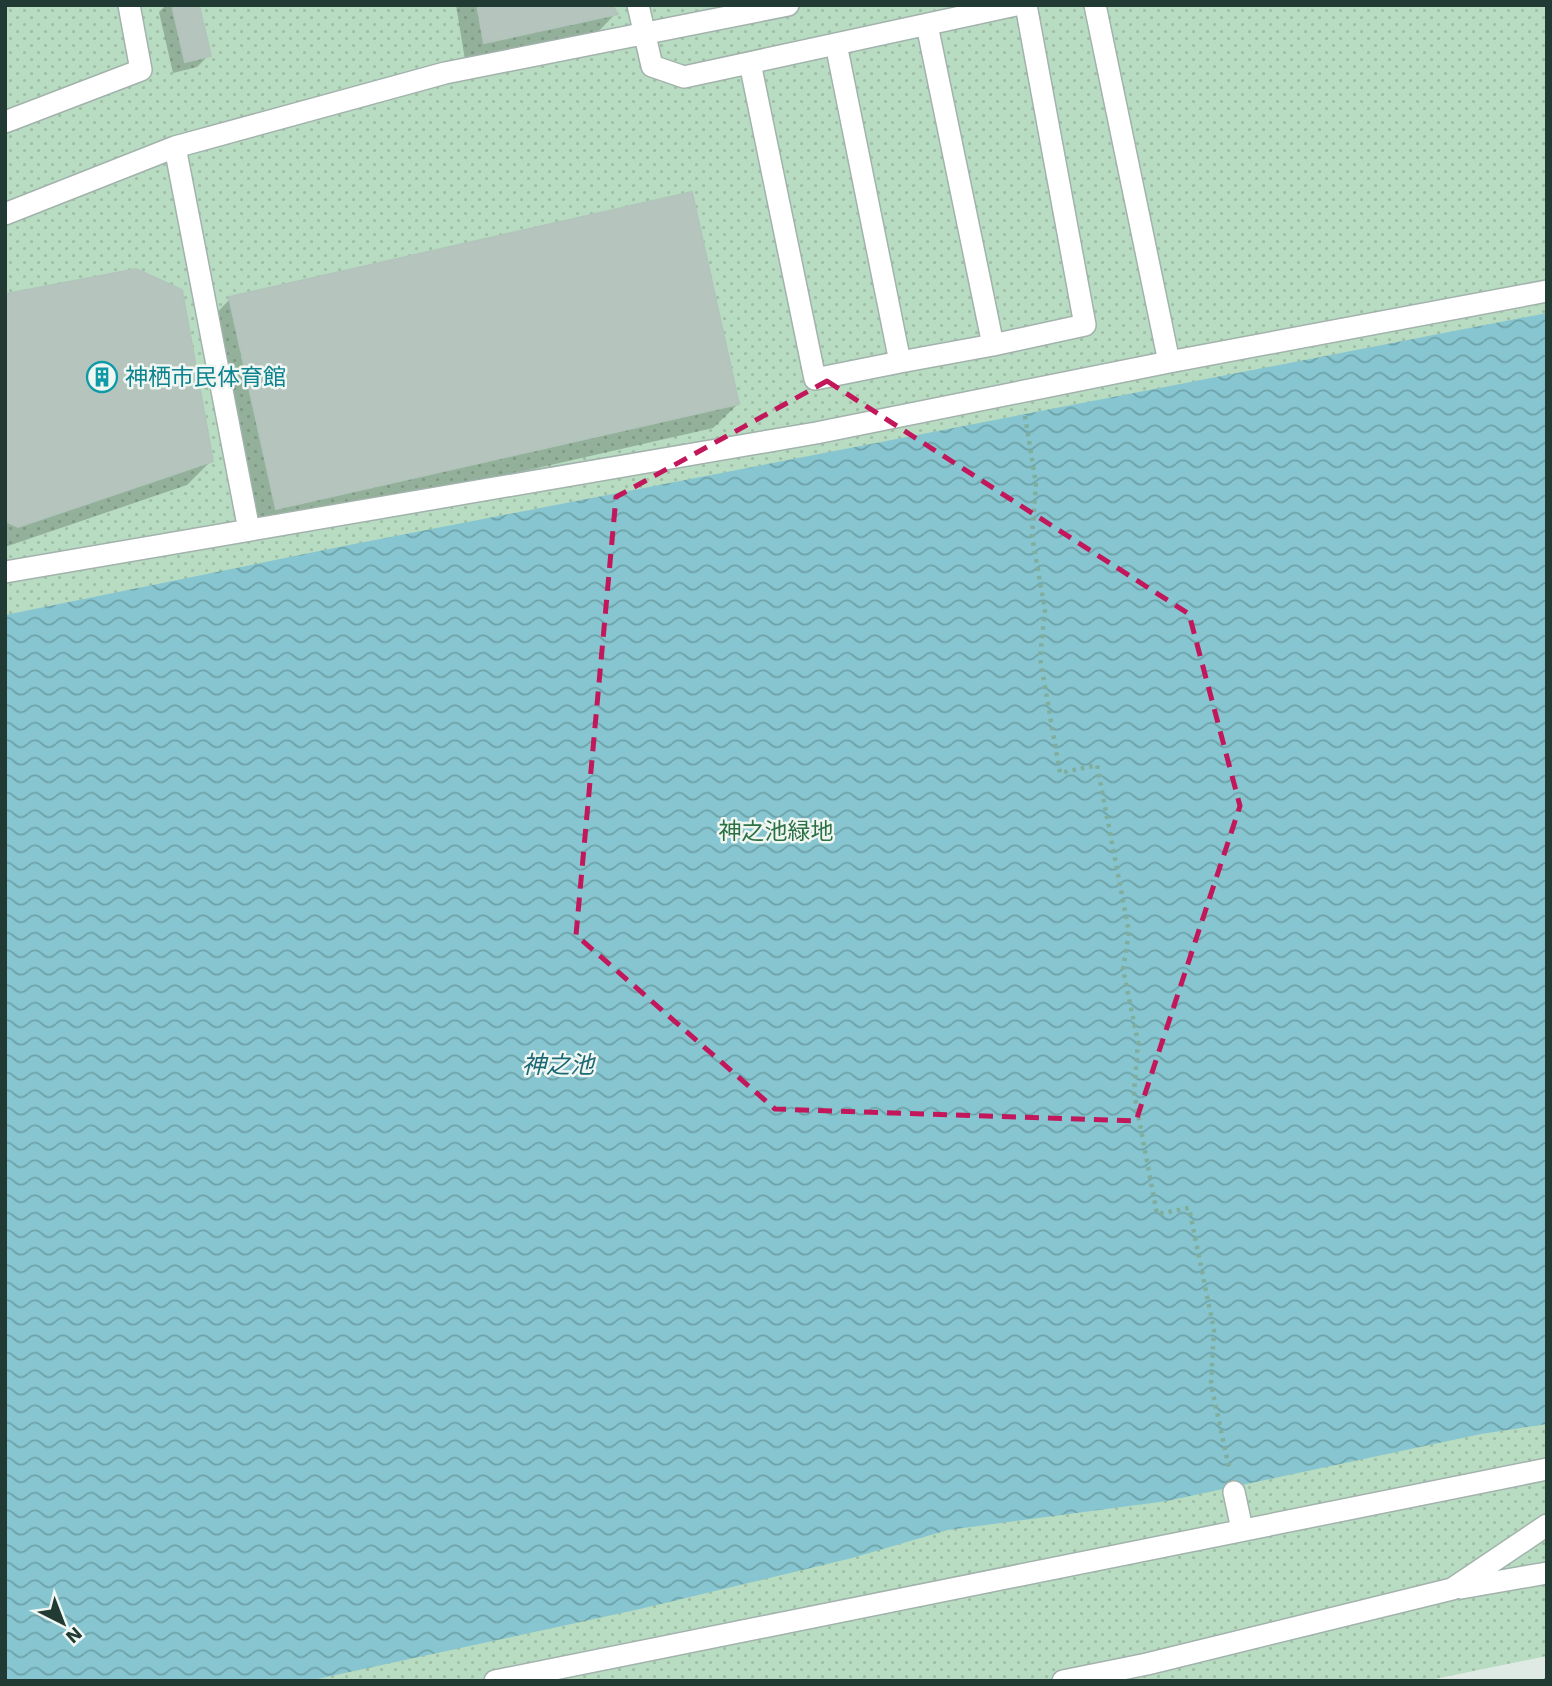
<svg xmlns="http://www.w3.org/2000/svg" width="1552" height="1686" viewBox="0 0 1552 1686" font-family="'Work Sans','Noto Sans JP',sans-serif">
<style>
.park{fill:url(#park-dots)}
.water{fill:url(#water-waves)}
.shadow{fill:#0003}
.building{fill:#b5c5be;stroke:#b2c4bc;stroke-width:2}
.lines{fill:none;stroke-linecap:round;stroke-linejoin:round}
.minor-casing{stroke:#a2b2ac;stroke-width:24}
.path{stroke:#80ae9e;stroke-width:4.5;stroke-dasharray:3.5 5;stroke-linecap:butt}
.minor{stroke:#fff;stroke-width:21}
.rail{stroke:#5b766e;stroke-width:5;stroke-dasharray:14 7;stroke-linecap:butt}
.marked{fill:none;stroke:#c2185b;stroke-width:5;stroke-dasharray:14 9;stroke-linejoin:round}
.labels{text-anchor:middle;dominant-baseline:central;stroke-width:5;stroke-linejoin:round;paint-order:stroke}
.culture-label{font-size:23px;fill:#0d838f;stroke:#f0f7f3;text-anchor:start}
.park-label{font-size:23px;fill:#2b7144;stroke:#f0f7f3}
.water-label{font-size:24px;font-style:italic;fill:#1c6975;stroke:#f0f7f3}
</style>
<defs>
<pattern id="park-dots" width="8" height="8" patternUnits="userSpaceOnUse" patternTransform="scale(1.75)"><rect width="8" height="8" fill="#b8dcc1"/><path d="M2 2h.1M6 6h.1" fill="none" stroke="#9ebea6" stroke-width="1.8" stroke-linecap="round"/></pattern>
<pattern id="water-waves" width="16" height="10" patternUnits="userSpaceOnUse" patternTransform="scale(1.75)"><rect width="16" height="10" fill="#87c6d0"/><path d="M0 5q4-4 8 0t8 0" fill="none" stroke="#6ea2a9"/></pattern>
</defs>
<rect width="100%" height="100%" fill="#dfeae5"/>
<path class="park" d="M5,5H1547V1656L1425,1681H5Z"/>
<path class="water" d="M1547,313V1424L1481,1434L1167,1501L948,1530L852,1558L640,1609L308,1681H5V615L349,545Z"/>
<path class="shadow" d="M166,5H197L209,55L197,67L173,73L159,12Z
M456,5H579L616,13L598,32L465,60Z
M5,295L211,461L187,485L5,547Z
M230,299L738,404L713,428L252,533L206,324Z"/>
<path class="building" d="M172,5H199L211,56L185,62Z
M477,5H612L618,14L484,43Z
M692,192L739,404L276,509L229,297Z
M136,269L182,290L213,461L18,527L5,521V294Z"/>
<g class="lines">
<g class="minor-casing">
<path id="minor" d="M638,5L652,66L684,77L1016,5
M1095,5L1169,362
M927,25L993,345L1085,325L1026,5
M836,44L900,362L993,345
M750,63L815,379L900,362
M5,122L141,70L129,5
M175,147L249,530
M5,214L175,147L445,73L788,5
M5,572L816,433L1169,362L1547,291
M1234,1492L1242,1529
M1461,1588L1547,1573
M495,1681L1547,1469
M1063,1681L1147,1664L1452,1589L1547,1525"/>
</g>
<path class="path" d="M1025,416L1036,484L1032,536L1045,610L1040,658L1060,773L1097,765L1129,932L1123,969L1138,1042L1134,1093L1157,1214L1189,1208L1214,1330L1211,1384L1229,1468"/>
<use href="#minor" class="minor"/>
<path class="rail" d="M1545,1681L1547,1680"/>
</g>
<path class="marked" d="M827,381L1189,614L1240,806L1136,1121L775,1109L576,935L616,497Z"/>
<defs>
<g id="building-ring" transform="scale(1.575)"><circle r="9.5" fill="#f0f7f3" stroke="#0f9aa8" stroke-width="1.5"/><path d="M-4-6H4V6H1V3H-1V6H-4ZM-2.5-4.3h1.7v1.8h-1.7ZM.8-4.3h1.7v1.8H.8ZM-2.5-1h1.7V.8h-1.7ZM.8-1h1.7V.8H.8Z" fill="#0f9aa8"/></g>
</defs>
<g fill-rule="evenodd">
<use href="#building-ring" x="102" y="377"/>
</g>
<g class="labels">
<g class="culture-label">
<text x="125" y="377">神栖市民体育館</text>
</g>
<g class="park-label">
<text x="776" y="831">神之池緑地</text>
</g>
<g class="water-label">
<text x="558" y="1065">神之池</text>
</g>
</g>
<rect width="1552" height="1686" fill="none" stroke="#213a33" stroke-width="14"/>
<g transform="translate(63 1623) rotate(138)" stroke="#f0f7f3" stroke-width="5" paint-order="stroke">
<path d="M0-5L12 26L0 18L-12 26Z" fill="#213a33"/>
<text y="-10" font-size="19" font-weight="bold" text-anchor="middle" fill="#213a33">N</text>
</g>
</svg>
